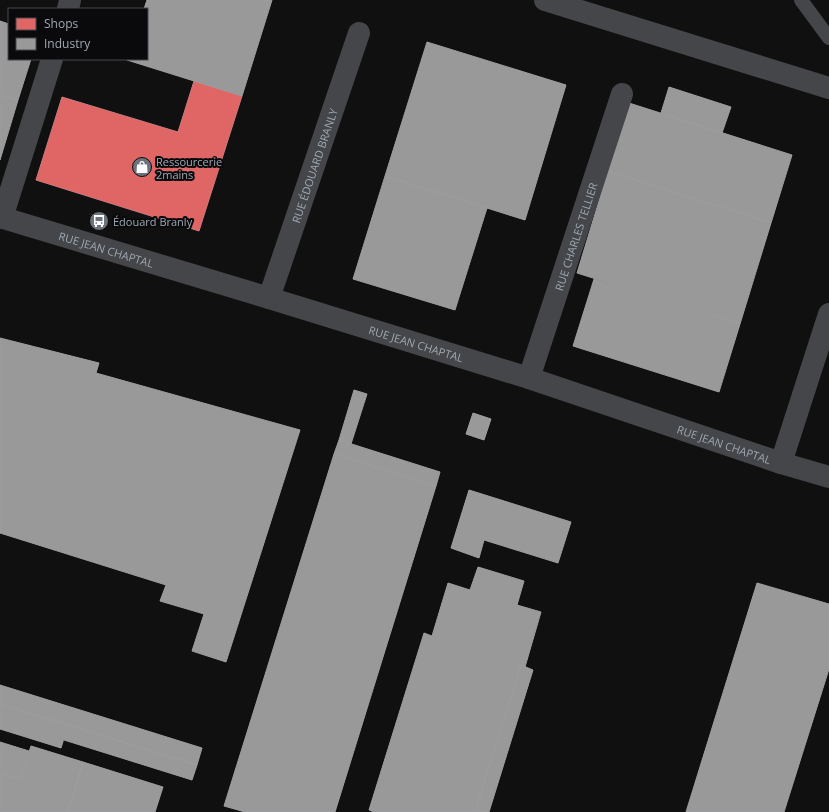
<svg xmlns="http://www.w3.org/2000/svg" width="829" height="812" viewBox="0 0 829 812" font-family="'Open Sans',sans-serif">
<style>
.shops{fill:#e06666;stroke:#cc7a7d}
.industry{fill:#999;stroke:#9b9ea1}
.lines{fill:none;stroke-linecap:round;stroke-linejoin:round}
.service{stroke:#444649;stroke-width:14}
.minor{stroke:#444649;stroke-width:22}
.labels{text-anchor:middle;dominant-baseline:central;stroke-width:4;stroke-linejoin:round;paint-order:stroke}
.poi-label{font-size:11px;fill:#9fa8b3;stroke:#0a0a0c;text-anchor:start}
.street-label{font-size:11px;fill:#9fa8b3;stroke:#0a0a0c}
</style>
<rect width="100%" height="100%" fill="#101010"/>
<path class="shops" d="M194,81L242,96L199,231L36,180L62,97L178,132Z"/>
<path class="industry" d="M147,0H272L242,96L127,60V59H147V9H144Z
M0,21L9,24V59H31L18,100L0,95Z
M427,42L566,85L525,220L385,176Z
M669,87L731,107L722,133L661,113Z
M0,95L18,100L0,160Z
M629,103L792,155L771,223L608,171Z
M608,171L771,223L740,324L577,273Z
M385,176L487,208L455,310L353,279Z
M594,279L740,324L719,392L573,346Z
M0,338L99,363L96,373L300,430L226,662L192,651L204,614L160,601L166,585L0,533Z
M354,390L367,394L351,444L339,440Z
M473,413L491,419L484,440L466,434Z
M339,440L440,472L436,486L334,454Z
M334,454L436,486L335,812H245L224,806Z
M469,490L571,522L558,563L484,540L479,558L451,548Z
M478,567L524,581L517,605L541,612L525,667L521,665L475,812H374L369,810L424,633L432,636L448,583L470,590Z
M757,583L829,604V669L784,812H686Z
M521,665L533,670L489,812H475Z
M0,685L202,748L197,765L0,704Z
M0,704L68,725L61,748L0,729Z
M68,725L197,765L192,780L64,740Z
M0,742L29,751L20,779L0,773Z
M31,746L83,762L68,812H0V773L20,779Z
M83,762L163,787L155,812H68Z"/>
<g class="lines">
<path class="service" d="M801,0L829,38"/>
<g class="minor">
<path d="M545,0L829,88"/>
<path d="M68,9L70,0"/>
<path id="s1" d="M0,217L269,298L529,378L781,463L829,477"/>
<path d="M2,218L52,59"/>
<path id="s2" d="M269,298L359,33"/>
<path id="s3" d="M529,378L622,94"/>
<path d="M781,463L829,314"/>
</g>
</g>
<defs>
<g id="shop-disc" transform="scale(1)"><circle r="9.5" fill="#6d737a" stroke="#0a0a0c"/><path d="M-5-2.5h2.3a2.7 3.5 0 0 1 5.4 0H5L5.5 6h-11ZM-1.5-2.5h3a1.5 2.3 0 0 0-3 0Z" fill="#fff"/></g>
<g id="bus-disc" transform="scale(1)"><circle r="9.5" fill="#6d737a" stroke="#0a0a0c"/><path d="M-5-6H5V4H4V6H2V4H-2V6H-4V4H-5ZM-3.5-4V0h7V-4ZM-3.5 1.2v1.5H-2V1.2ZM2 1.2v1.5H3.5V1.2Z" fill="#fff"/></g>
</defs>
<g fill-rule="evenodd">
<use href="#shop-disc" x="142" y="167"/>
<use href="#bus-disc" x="99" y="221"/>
</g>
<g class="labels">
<g class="poi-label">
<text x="156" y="161">Ressourcerie<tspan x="156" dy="13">2mains</tspan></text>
<text x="113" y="221">Édouard Branly</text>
</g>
<g class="street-label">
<text stroke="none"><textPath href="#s2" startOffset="140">RUE ÉDOUARD BRANLY</textPath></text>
<text stroke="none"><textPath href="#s3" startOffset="149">RUE CHARLES TELLIER</textPath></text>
<text stroke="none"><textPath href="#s1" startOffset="111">RUE JEAN CHAPTAL</textPath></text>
<text stroke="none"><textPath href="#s1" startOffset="435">RUE JEAN CHAPTAL</textPath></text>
<text stroke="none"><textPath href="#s1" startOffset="759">RUE JEAN CHAPTAL</textPath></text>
</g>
</g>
<rect x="8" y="8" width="140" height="52" fill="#0a0a0c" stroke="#46494f"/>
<rect x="16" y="18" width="20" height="12" fill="#e06666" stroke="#46494f"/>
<text x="44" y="28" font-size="12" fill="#9fa8b3">Shops</text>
<rect x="16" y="38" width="20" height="12" fill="#999999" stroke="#46494f"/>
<text x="44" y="48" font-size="12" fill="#9fa8b3">Industry</text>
</svg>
